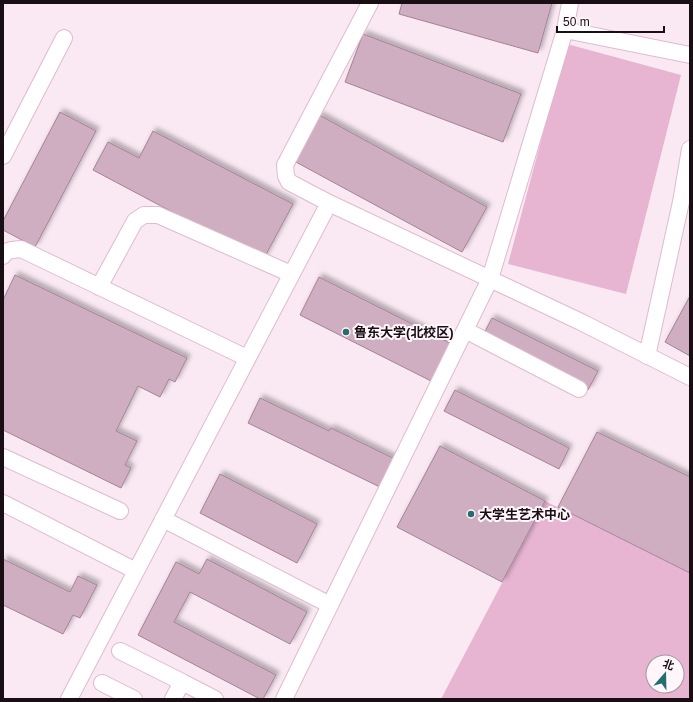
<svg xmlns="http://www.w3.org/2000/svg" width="693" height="702" viewBox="0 0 693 702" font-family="Helvetica,'Noto Sans SC',sans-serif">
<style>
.built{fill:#fae9f3;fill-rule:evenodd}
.green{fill:#e7b4d2;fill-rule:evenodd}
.building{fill:#d0aec1;stroke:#a38396;filter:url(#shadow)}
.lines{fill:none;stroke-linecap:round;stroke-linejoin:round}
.minor-casing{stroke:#debbcf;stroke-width:18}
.minor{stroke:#fff;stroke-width:16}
.poi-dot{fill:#246f6d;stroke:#fef6fa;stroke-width:1.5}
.labels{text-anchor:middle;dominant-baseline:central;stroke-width:4;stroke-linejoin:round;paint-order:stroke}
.poi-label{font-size:13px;font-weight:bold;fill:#1a0e15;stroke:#fef6fa;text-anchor:start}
</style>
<defs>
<filter id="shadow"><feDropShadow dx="3.5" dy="-3.5" stdDeviation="2" flood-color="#0004"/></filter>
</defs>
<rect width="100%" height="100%" fill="#fef6fa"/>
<path class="built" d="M3,3H690V699H3ZM653,662H677V686H653Z"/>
<path class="green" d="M567,44L681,75L626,294L508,264Z
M545,501L690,573V699H441ZM653,662H677V686H653Z"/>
<path class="building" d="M402,3H552L538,53L399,14Z
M363,34L521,94L503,142L345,82Z
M60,112L96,131L35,247L3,230V221Z
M319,115L487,207L462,252L294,161Z
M153,131L293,204L263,260L93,170L108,142L139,158Z
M15,275L187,358L175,382L169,379L160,397L138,386L116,431L137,441L125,465L131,468L121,488L3,430V300Z
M319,277L452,344L433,382L300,315Z
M690,296V356L665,342Z
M492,318L598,371L588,390L482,337Z
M455,390L569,448L559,469L444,411Z
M260,398L329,431L331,428L397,460L384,489L248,423Z
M597,432L690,477V573L558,507Z
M440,446L545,501L502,582L397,527Z
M220,474L317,524L297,563L200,513Z
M3,559L70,592L78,576L97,585L80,618L73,615L63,634L3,605Z
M207,559L307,612L290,644L190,592L174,622L276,675L263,699H260L138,635L176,562L199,574Z"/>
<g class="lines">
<g class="minor-casing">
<path id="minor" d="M565,30L690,55
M3,156L64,38
M329,203L289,182L286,176L285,165L370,3
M3,256L5,252L12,250L21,249L247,358
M99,287L135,221L144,215H158L291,274
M465,330L579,389
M647,356L681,202L690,149
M3,457L120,511
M3,503L136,571
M163,519L330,605
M120,651L182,682
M102,683L134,699
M69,699L329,203L581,322L690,377
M173,699L182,682L215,699
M284,699L490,279L565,30L570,3"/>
</g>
<use href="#minor" class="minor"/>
</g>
<g class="poi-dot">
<circle cx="346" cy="332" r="4"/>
<circle cx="471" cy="514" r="4"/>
</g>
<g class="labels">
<g class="poi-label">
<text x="354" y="332">鲁东大学(北校区)</text>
<text x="479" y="514">大学生艺术中心</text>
</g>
</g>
<rect width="693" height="702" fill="none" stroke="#1a0e15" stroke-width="8"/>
<g transform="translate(665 674) rotate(20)"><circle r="19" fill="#fef6fa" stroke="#a3999e"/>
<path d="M0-3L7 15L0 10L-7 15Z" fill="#246f6d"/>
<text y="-6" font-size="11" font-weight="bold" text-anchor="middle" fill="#1a0e15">北</text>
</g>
<path d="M557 26v6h107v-6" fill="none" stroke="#1a0e15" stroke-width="2"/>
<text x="563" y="26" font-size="12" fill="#1a0e15" stroke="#fef6fa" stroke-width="3" paint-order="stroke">50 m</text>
</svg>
